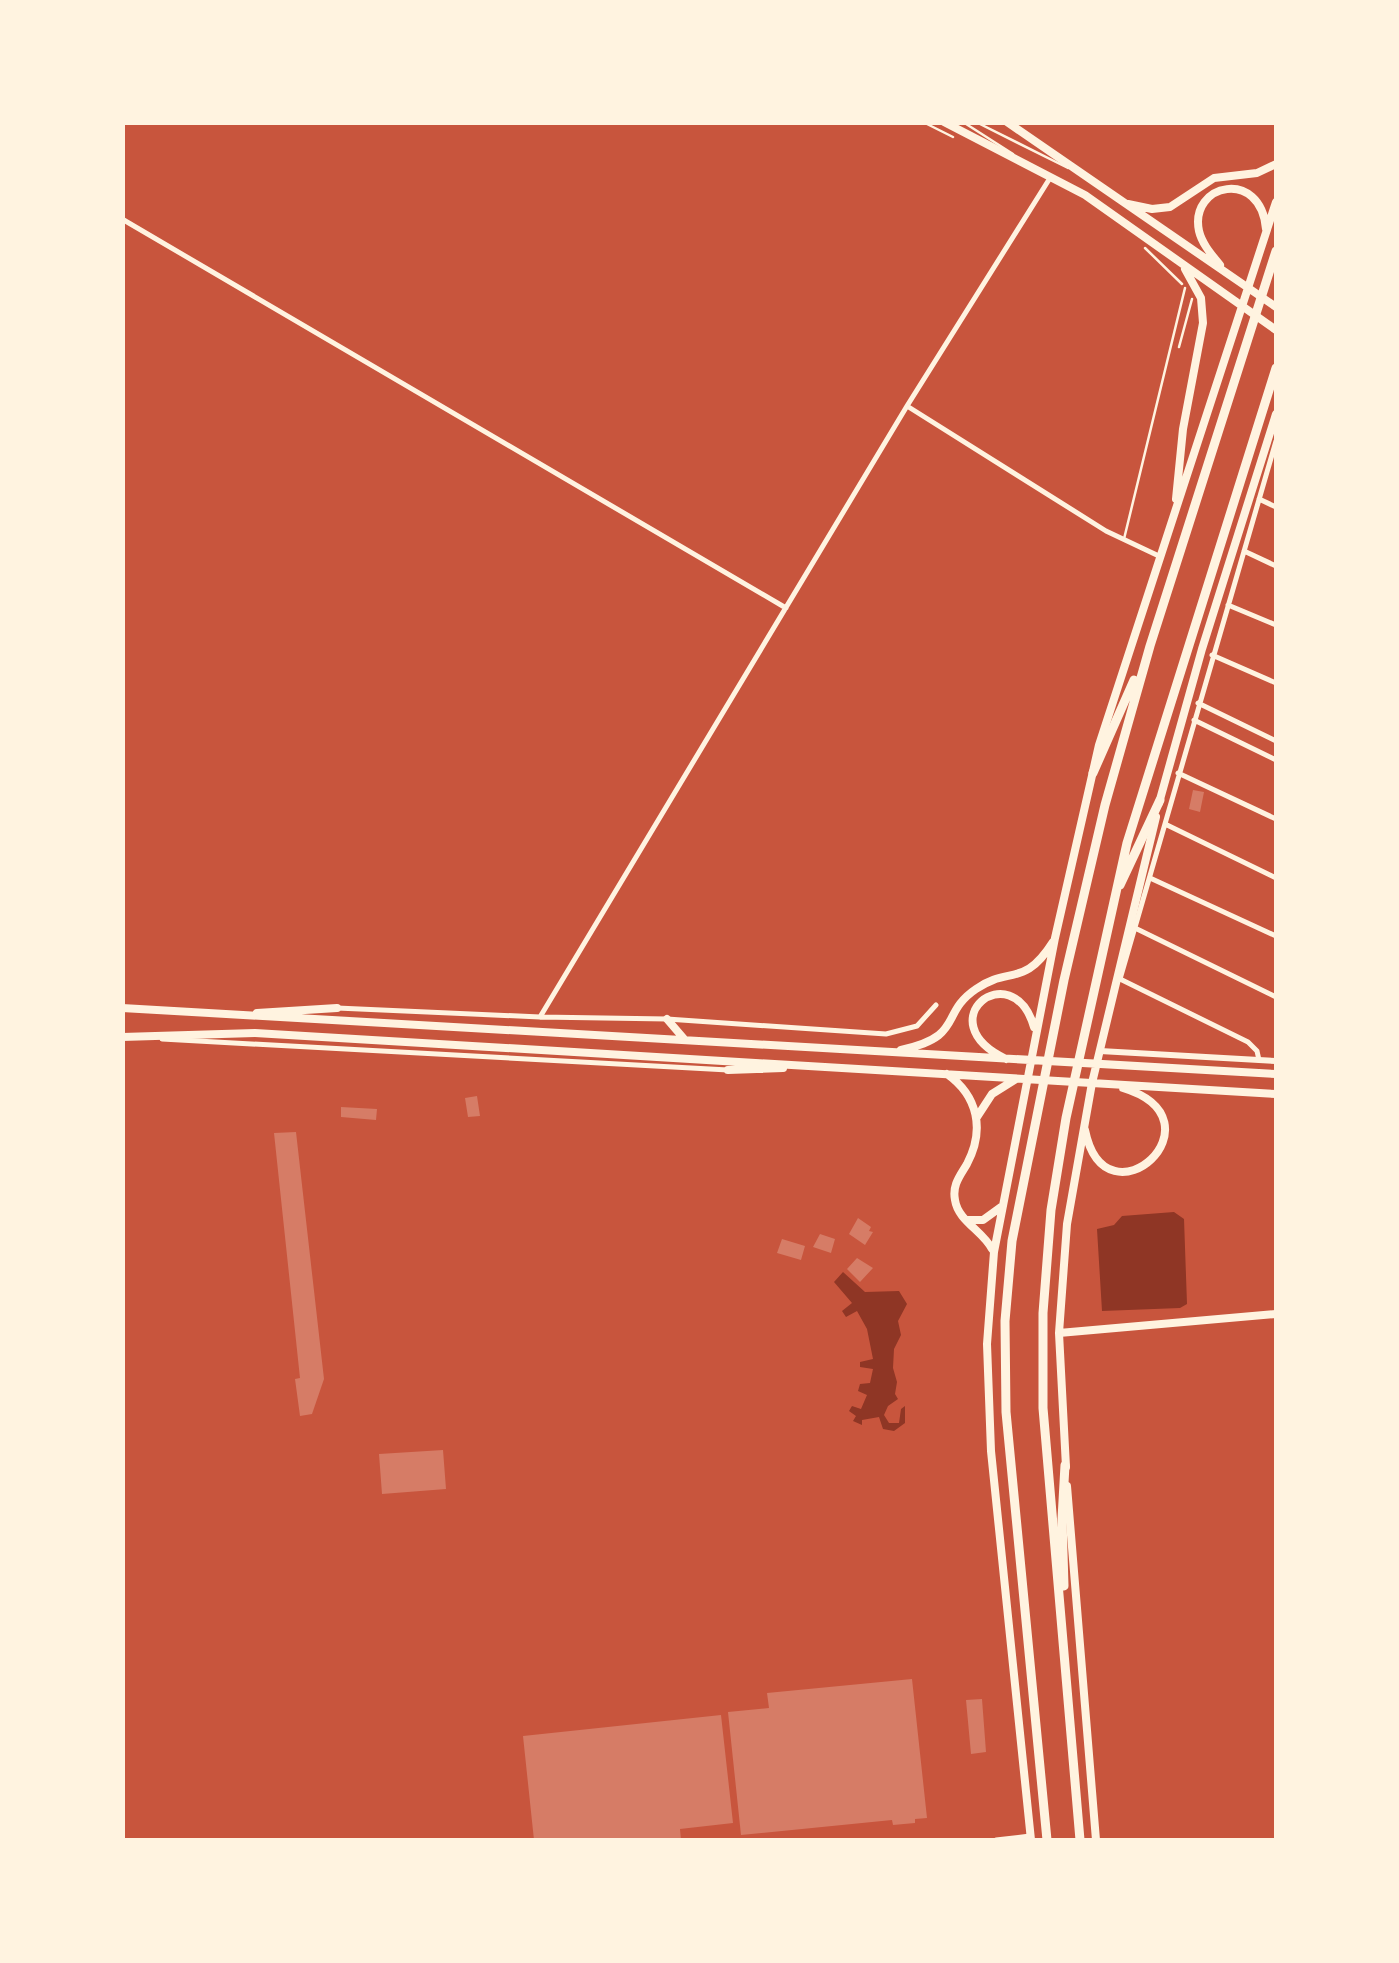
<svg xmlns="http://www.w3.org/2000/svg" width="1399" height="1963" viewBox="0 0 1399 1963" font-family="'Source Sans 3',sans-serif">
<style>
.water{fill:#8f3625}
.building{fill:#d67c66}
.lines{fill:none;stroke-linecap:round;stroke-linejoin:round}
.path{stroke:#fff3e0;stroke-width:2.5}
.service{stroke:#fff3e0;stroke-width:2.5}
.minor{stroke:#fff3e0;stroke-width:5}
.tertiary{stroke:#fff3e0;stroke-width:6}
.primary{stroke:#fff3e0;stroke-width:8}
.motorway{stroke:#fff3e0;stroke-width:9}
</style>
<rect width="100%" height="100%" fill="#c8553d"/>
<path class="water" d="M1174,1212L1184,1219L1187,1304L1180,1308L1102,1311L1097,1229L1114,1225L1122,1216Z
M843,1272L865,1292L899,1291L907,1304L898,1321L901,1335L894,1349L893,1368L897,1382L895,1394L898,1399L888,1406L884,1415L889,1423H899L901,1409L905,1406V1423L894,1431L883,1429L879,1417L862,1420V1425L853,1421L856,1416L849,1411L852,1406L861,1409L867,1395L858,1391L860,1384L870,1383L873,1369L860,1367V1362L873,1359L867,1329L857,1311L846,1317L842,1311L852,1303L834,1282Z"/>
<path class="building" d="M1193,790L1204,792L1200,812L1189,809Z
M477,1096L480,1116L468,1117L465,1098Z
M341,1107L377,1109L376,1120L341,1117Z
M296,1132L324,1379L312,1414L300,1416L295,1379L300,1378L274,1133Z
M858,1218L871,1227L869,1231L873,1232L865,1245L849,1234Z
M820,1234L835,1239L831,1253L813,1247Z
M782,1239L805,1246L801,1260L777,1253Z
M857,1258L873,1268L860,1282L847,1269Z
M443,1450L446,1489L382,1494L379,1454Z
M912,1679L927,1818L915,1819V1823L893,1825L892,1820L741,1835L728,1712L769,1708L767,1693Z
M982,1699L986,1752L971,1754L966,1700Z
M721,1715L733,1823L680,1829L681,1840H578V1838L534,1840L523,1736Z"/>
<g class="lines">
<path class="path" d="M923,122L953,137
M1145,248L1182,284
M1179,347L1192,299"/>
<path class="service" d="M963,122L1013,154
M976,122L1068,168
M1124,539L1185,288"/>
<path class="minor" d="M122,219L786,608
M907,406L1106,531L1161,557
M1259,499L1276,507
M1244,551L1276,566
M1228,605L1276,625
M1212,655L1276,683
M1198,703L1276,741
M1194,720L1276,760
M1178,773L1276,819
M1165,824L1276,878
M1150,878L1276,936
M1137,929L1276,997
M337,1008L540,1017L667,1019L886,1034L917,1026L936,1005
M540,1017L907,406L1050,178
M162,1039L728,1070
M1259,1060L1257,1051L1248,1042L1120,979L1276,441
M996,1840L1030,1836"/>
<path class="tertiary" d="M1100,1051L1276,1061"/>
<path class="primary" d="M944,122L1085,195L1276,330
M1007,122L1276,307
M1128,204L1152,209L1170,207L1214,178L1257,173L1276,164
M1220,265C1212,255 1202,244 1199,231C1189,183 1261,168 1266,229
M1176,499L1183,429L1203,323L1201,298L1185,269
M1159,803L1202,649L1276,414
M122,1008L1276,1074
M257,1013L337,1008
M667,1019L685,1040
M122,1037L255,1033L1276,1094
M901,1050C965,1036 939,1014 976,989C1009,966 1024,988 1053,942
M1006,1059C926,1021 1012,953 1034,1027
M728,1070L783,1068
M947,1074C978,1096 985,1130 967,1164C960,1176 952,1185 955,1200C958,1221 983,1231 992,1249
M977,1117L992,1094L1016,1079
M1085,1130C1106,1232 1228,1120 1123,1088
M966,1220H983L1001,1207
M1059,1333L1276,1314
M1066,1467L1059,1333L1067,1224L1092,1083L1156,817
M1067,1486L1096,1840
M1031,1840L991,1451L987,1344L994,1252L1055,938L1099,745L1276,202"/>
<path class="motorway" d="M1093,773L1134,680
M1120,885L1160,800
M1064,1586L1062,1519L1065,1465
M1047,1840L1006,1412L1005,1321L1012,1241L1064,980L1105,805L1150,646L1276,251
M1080,1840L1043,1408V1313L1051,1210L1066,1118L1127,843L1276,368"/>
</g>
<rect width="1399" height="1963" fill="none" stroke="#fff3e0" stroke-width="250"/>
</svg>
